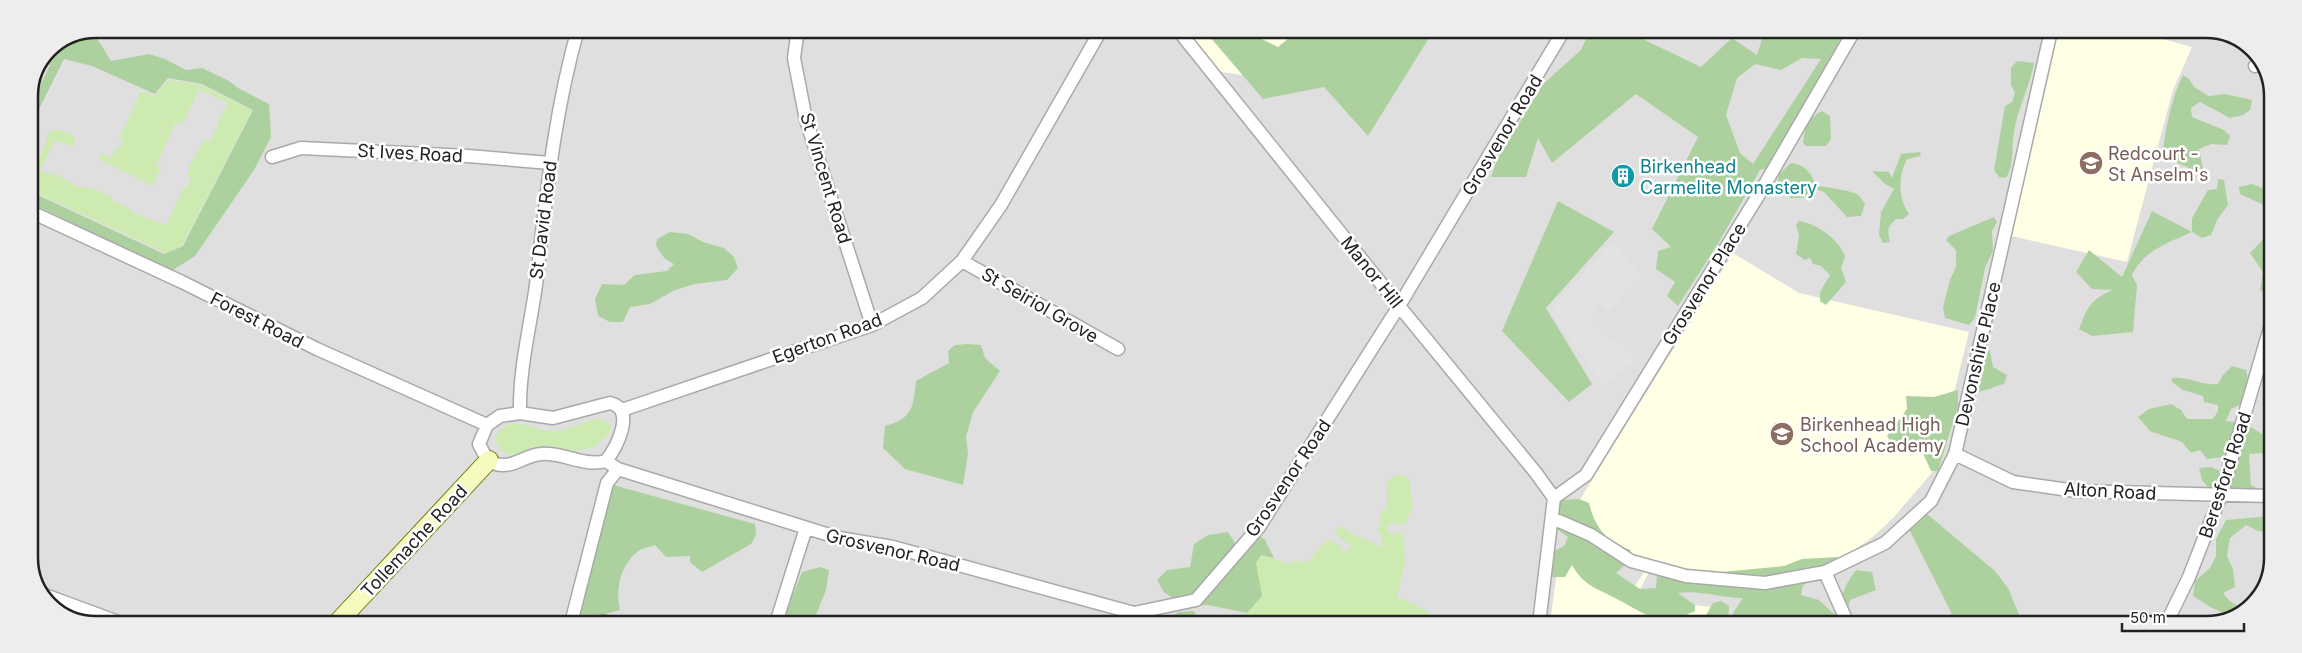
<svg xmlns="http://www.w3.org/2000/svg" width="2302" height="653" viewBox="0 0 2302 653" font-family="Inter,sans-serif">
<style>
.residential{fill:#e0dfdf}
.education{fill:#ffffe5}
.grass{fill:#cdebb0}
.forest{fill:#add19e;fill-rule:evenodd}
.parking{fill:#e2e2e2}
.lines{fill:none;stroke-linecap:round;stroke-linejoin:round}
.street-casing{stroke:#a9a9a9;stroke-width:15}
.secondary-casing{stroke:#707d05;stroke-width:20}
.street{stroke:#fff;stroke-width:12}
.secondary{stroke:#f7fabf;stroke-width:18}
.labels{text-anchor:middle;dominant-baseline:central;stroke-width:5;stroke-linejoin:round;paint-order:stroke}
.street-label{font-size:18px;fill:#222;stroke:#fff}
.education-label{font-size:18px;fill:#785e54;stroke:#fff;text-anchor:start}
.culture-label{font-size:18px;fill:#0d838f;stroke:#fff;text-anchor:start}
.rim{fill:none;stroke:#222;stroke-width:2.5}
</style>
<rect width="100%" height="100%" fill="#f2efe9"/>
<path class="residential" d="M95,29L2224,31L2257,52L2273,91L2271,575L2247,610L2207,624L78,622L45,601L29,562V95L48,48Z"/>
<path class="education" d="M1185,30H1333L1302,83L1221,72Z
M2058,31H2134L2192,47L2173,90L2127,262L2011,236Z
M1733,253L1799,293L1969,332L1935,469L1893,518L1874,536L1843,558L1801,577L1650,571L1640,589L1693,605L1722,608L1721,624H1550L1559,555L1634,587L1647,568L1569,517Z"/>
<path class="grass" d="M169,80L201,85L252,110L182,245L166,253L34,192L35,167L48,138L46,137L50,132L60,130L75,137L73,147L55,140L40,171L59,176L80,188L81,186L89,189L90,187L112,197L111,200L132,210V213L166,225L184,187L187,188L191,178L187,175L190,168L188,167L204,140L210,142L224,110H226L227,102L199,89L182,125L176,122L156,165L161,168L152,186L99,159L101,153L111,158L117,146L121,148L124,141L119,139L141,91L155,96Z
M596,419L604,420L611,426L610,433L593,448L573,451L551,446L508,455L500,449L495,439C509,408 536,434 559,431C571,429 584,422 596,419Z
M1396,475L1408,477L1413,506L1405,525L1392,523L1386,528L1390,534L1403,533L1405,563L1397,597L1414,604L1444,623H1270L1244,618L1257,554L1291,564V561L1307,562C1315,555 1319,546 1328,540L1338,544L1344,553L1352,546L1339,537L1335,531L1341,526L1352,534L1383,547L1382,536L1377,529L1381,525L1379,517L1387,506V481Z"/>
<path class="forest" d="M92,30L111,61L149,54L165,59L186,70L202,68L229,81L238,88L269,104L271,137L254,170L195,256L170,272L29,202L31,192L164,254L183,246L253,110L202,84L168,78L155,94L92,66L64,59L34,119L29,120V110L50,65L43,62L48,48Z
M1204,30H1243L1278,47L1299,30H1434L1368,136L1324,87L1263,99Z
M1590,30H1624L1701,67L1732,38L1757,55L1765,30L1834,31L1842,36L1830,59L1825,76L1770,168L1760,170L1719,242L1678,306L1667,296L1675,282L1656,269L1658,251L1671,247L1652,229L1698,137L1636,94L1552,163L1538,138L1526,177H1491L1497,160L1543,84L1581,50ZM1802,58L1821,59L1753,164L1740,153L1726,115L1737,78L1755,64L1781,70Z
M2017,61L2034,63C2030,87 2017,109 2014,133C2011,149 2015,164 2006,178L1999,177L1994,170L2005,106L2012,102L2015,93L2011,85V68Z
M2183,75L2189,79L2194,87L2209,96L2225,94L2252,100L2250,110L2243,115L2230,118L2200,102L2191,108L2192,117L2224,130L2230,136L2227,145L2211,144L2199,149L2203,169L2198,172L2169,159L2163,152C2165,129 2173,94 2183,75Z
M1822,111L1830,116L1831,139L1826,146H1806L1803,143C1804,129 1809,117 1822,111Z
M1920,152L1921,156L1907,159C1898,176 1898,198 1909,214L1903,219H1896C1886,228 1888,231 1890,242L1883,243L1879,235L1881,212L1894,189L1885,184L1872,171L1889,172L1892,178L1901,154Z
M1791,163C1804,164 1812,173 1816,186C1822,186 1852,191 1857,194C1860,196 1863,201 1865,204L1861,216L1847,217L1824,192L1815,189L1803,198H1790L1777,185L1779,174Z
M2218,179L2224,180L2228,205L2217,220L2211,235L2202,238L2192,232C2168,243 2144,250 2132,275L2137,285L2133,332L2092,336L2079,329C2088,306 2090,300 2113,290L2092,289L2076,272L2089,250L2122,277L2152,211L2192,232V218L2208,190L2217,189Z
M2252,184L2273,192V209L2240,194L2239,187Z
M1558,201L1614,232L1546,308L1592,384L1569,402L1502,331Z
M1994,217L1997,222L1992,231L1993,251L1985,268L1975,318L1969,325L1945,318L1943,307L1950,280L1956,267V250L1946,240L1949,236Z
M1799,221C1818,224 1838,239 1845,256L1841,268L1846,282L1826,305L1820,301V292L1830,275L1821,266L1813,264L1810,258L1805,260L1796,254L1799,235L1796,225Z
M2273,229L2272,276L2268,290L2260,291L2263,272L2250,253Z
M670,232L688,234L703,242L724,248L734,257L738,268L727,280L694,284L673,291L650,304L630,307L623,322H610L598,316L595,299L602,284L624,285L635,275L667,271L674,264L665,259L656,246L657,239Z
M967,344L981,345L985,358L1000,371L973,412L966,437L968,454L963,485L905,469L883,448L885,426C913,418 913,408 916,381L949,363L948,351L955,345Z
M1985,349L1990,351L1993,367L2007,375L2004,384C1995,386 1984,392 1975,392Z
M2232,366L2246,370L2249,384L2242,404L2231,409L2226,421L2244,423L2264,435L2263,453L2249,454L2251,485L2260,490H2238L2220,482L2211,491L2202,480L2199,468L2211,467L2222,472L2235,467L2241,455L2207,459L2200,450L2191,453L2182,442L2150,431L2138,417L2149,409L2171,404L2181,410L2187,419H2213L2218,411V405L2204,402L2203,396L2183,390L2172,382V378C2188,376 2201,386 2218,384L2223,375Z
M1958,390V406L1938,471H1931L1922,451L1910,446L1893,445L1887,436L1907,409L1906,396L1934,397Z
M613,485L755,524L756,535L751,544L702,572L690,562V556L666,557L655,545C650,547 643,548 640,550C621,562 615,590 620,610L606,614L603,623H576Z
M1579,499L1589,503C1595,528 1607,542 1631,550L1625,565L1616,573L1640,589L1656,588L1657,575L1664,566L1697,572H1721L1784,566L1802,559L1838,557L1833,572L1803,585L1801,595L1819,600L1835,615C1842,597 1844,585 1856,570L1872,572L1876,590L1850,600L1845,624H1801L1798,619L1782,622L1767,620L1764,624H1736L1733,613L1743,598C1721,598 1700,590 1678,593L1695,605V611C1660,629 1646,614 1617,599C1595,587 1585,587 1572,565L1565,577H1548L1550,553L1564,546L1568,537L1557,529L1551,513L1561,500Z
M1926,513L1995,571L2008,588L2023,624H1952L1951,612L1909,529Z
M2271,516V532L2258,531L2246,525L2230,538L2227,556L2233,569L2235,587L2223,593L2231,602L2247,610L2231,616L2212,608L2193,596L2195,581L2210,568L2216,556V539L2226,520Z
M1228,532L1237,546L1245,539L1260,536L1265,540L1274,558L1261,555L1256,563L1262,596L1247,613L1208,605L1183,606L1164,592L1157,580L1167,570L1190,567L1194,544L1208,535Z
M820,567L829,570L826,590L816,615L817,623H782L802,572Z
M1721,601L1729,606L1728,624H1701L1713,603Z
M1194,611L1200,623H1165L1178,612Z"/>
<path class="parking" d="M1612,240L1641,274L1609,312L1599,303L1590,319L1592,327L1627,349L1636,360L1603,385L1550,312Z"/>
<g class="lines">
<g class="street-casing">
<path id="street" d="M798,29L794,58L806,120L872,325
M1178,30L1399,306L1536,473L1554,498L1539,624
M2255,66L2262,64
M272,157L301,148L468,156L550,163
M29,211L182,282L317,349L487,425
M962,261L1118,349
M610,403C637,409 616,448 606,461C583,467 563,452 541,454C525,455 512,469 496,464C487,461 483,452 479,444L487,425L500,416L520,413L553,418Z
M622,410L872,325L922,298L962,261L1001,205L1101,30
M520,413C519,369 530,328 536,285C546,199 554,113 578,29
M1955,454L2013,482L2076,491L2271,496
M606,461L618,469L839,538L893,547L1134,613L1196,600L1259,527L1399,306L1564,30
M1554,498L1586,475L1761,191L1854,31
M1552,518L1591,535L1631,561L1686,576L1765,583L1825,572L1885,543L1931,501L1955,454L2051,31
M1825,572L1848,624
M42,594L118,622
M603,621L608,623
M571,623L607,483L618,469
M776,623L806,528
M2166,624L2189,577L2221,495L2272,321"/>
</g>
<g class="secondary-casing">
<path id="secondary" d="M338,622L489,460"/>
</g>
<use href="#street" class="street"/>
<use href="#secondary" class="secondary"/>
</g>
<defs>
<g id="school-disc" transform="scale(1.25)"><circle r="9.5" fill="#8d6e63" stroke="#fff"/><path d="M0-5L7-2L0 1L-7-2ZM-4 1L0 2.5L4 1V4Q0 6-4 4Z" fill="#fff"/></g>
<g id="building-disc" transform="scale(1.25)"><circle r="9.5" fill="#0f9aa8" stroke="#fff"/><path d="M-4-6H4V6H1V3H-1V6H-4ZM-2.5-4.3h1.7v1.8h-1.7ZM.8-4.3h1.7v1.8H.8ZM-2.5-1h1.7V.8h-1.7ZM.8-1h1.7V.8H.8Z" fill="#fff"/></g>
</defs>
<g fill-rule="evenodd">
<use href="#school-disc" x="2091" y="163"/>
<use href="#building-disc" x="1623" y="176"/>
<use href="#school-disc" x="1782" y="434"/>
</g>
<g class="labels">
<g class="street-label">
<text transform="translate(1502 135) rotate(-59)">Grosvenor Road</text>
<text transform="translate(410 153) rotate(3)">St Ives Road</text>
<text transform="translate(826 178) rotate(73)">St Vincent Road</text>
<text transform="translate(543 220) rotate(-83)">St David Road</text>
<text transform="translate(1372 272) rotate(51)">Manor Hill</text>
<text transform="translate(1704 284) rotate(-58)">Grosvenor Place</text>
<text transform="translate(1040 305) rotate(30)">St Seiriol Grove</text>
<text transform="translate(257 320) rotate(27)">Forest Road</text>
<text transform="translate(827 338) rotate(-20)">Egerton Road</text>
<text transform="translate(1978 354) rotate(-77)">Devonshire Place</text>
<text transform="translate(2225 475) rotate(-72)">Beresford Road</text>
<text transform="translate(1288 478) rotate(-56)">Grosvenor Road</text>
<text transform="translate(2110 491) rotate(3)">Alton Road</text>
<text transform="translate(414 541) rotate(-47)">Tollemache Road</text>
<text transform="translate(893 550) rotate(13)">Grosvenor Road</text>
</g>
<g class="education-label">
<text x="2108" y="153">Redcourt -<tspan x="2108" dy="21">St Anselm's</tspan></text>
<text x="1800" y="424">Birkenhead High<tspan x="1800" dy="21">School Academy</tspan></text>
</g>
<g class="culture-label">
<text x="1640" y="166">Birkenhead<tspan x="1640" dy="21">Carmelite Monastery</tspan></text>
</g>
</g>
<path d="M0 0H2302V653H0ZM96 38H2206A58 58 0 0 1 2264 96V558A58 58 0 0 1 2206 616H96A58 58 0 0 1 38 558V96A58 58 0 0 1 96 38Z" fill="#ededed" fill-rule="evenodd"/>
<path class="rim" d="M96 38H2206A58 58 0 0 1 2264 96V558A58 58 0 0 1 2206 616H96A58 58 0 0 1 38 558V96A58 58 0 0 1 96 38Z"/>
<path d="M2122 623v8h122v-8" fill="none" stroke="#222222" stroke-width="2.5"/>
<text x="2130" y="623" font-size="15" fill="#222222" stroke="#ffffff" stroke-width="4" paint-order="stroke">50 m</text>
</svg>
